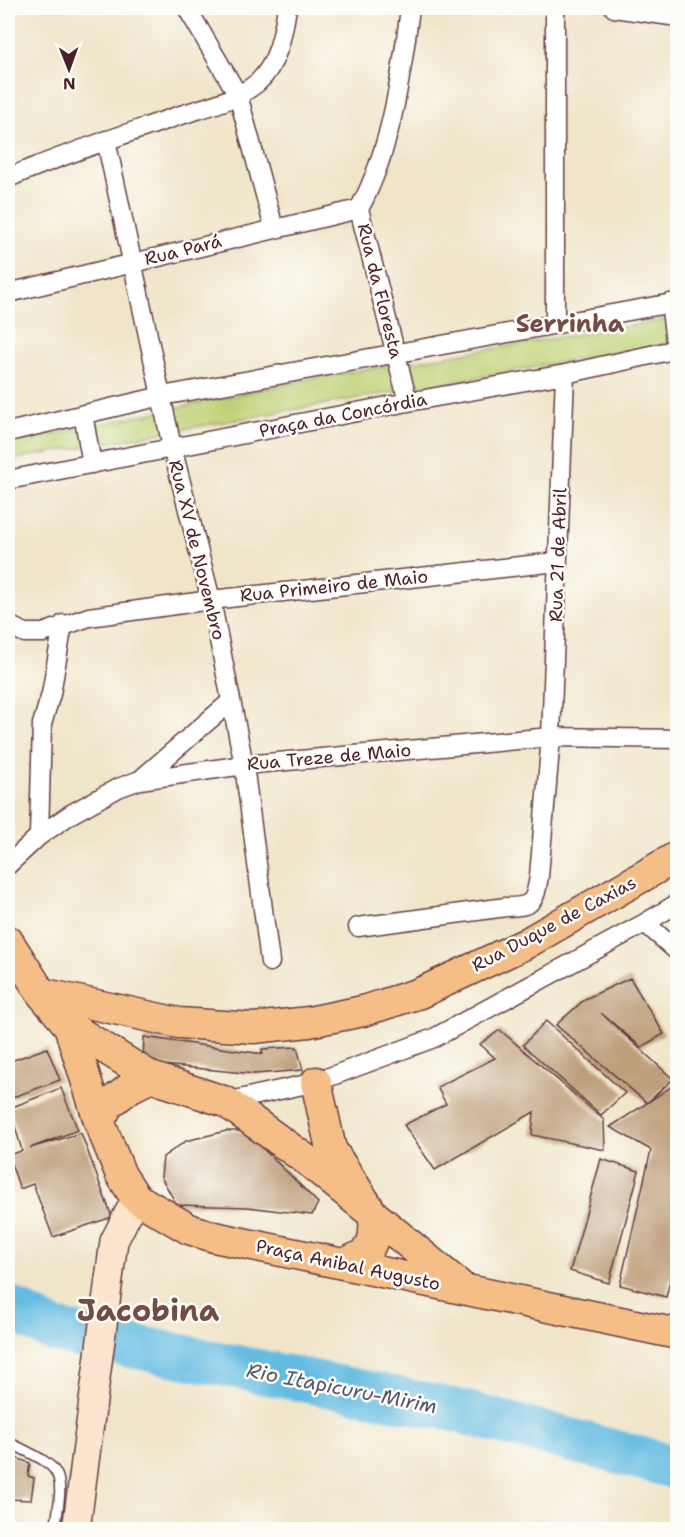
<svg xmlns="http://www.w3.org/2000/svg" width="685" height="1537" viewBox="0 0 685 1537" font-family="'Shantell Sans',sans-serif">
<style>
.green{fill:#bed073;stroke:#84784f;stroke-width:1.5}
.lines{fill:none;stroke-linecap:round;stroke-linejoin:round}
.river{stroke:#65bce2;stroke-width:44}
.building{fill:#be9f7a}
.lane-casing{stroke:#633d43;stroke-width:12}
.street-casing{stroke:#633d43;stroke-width:21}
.secondary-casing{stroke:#633d43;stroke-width:30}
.primary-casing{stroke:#633d43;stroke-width:33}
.lane{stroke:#fff;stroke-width:9}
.street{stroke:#fff;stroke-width:18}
.secondary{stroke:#fbe5cf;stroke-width:27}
.primary{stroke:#f6be87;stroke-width:30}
.labels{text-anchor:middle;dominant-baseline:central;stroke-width:5;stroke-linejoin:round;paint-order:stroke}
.street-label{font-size:18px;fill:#4a1f2b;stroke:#fdfcf7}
.water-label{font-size:20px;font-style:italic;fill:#53566b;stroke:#fdfcf7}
.district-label{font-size:24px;font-weight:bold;fill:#734c47;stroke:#fdfcf7}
.town-label{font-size:30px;font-weight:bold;fill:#734c47;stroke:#fdfcf7}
</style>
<rect width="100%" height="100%" fill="#fdfcf7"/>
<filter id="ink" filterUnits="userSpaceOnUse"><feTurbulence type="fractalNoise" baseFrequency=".0167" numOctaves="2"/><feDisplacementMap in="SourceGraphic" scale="12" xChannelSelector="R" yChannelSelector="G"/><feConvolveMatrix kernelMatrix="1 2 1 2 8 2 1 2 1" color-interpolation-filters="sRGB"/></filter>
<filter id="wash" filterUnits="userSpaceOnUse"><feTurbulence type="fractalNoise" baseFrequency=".008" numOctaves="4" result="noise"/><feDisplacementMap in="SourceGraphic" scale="24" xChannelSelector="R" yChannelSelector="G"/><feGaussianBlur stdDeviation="1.35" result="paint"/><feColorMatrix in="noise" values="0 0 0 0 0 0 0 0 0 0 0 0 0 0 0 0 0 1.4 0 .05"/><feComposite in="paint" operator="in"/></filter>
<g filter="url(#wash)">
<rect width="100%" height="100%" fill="#f0e5c9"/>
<path class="green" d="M677,318V342L8,460V444L319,377Z"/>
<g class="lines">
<path class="river" d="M8,1307L55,1331L454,1410L678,1468"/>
</g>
<g id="blocks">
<path class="building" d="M630,978L664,1034L641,1047L601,1013L673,1079L647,1103L678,1082V1247L666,1297L620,1285L651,1150L610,1127L647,1103L556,1025L585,999Z
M546,1021L625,1093L601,1115L523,1045Z
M500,1030L604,1120L605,1150L532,1135L534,1112L435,1170L404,1125L446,1104L437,1087L495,1058L480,1044Z
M144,1037L263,1054L262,1049L297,1047L303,1070L255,1074L143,1063Z
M47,1048L60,1080L8,1099V1062Z
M61,1088L78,1130L30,1148L81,1133L112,1217L53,1237L33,1184L20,1189L8,1155L22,1151L10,1108Z
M226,1131H245L287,1172L318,1203L312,1215L248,1207L177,1205L161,1177L163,1157L186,1141Z
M601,1159L639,1171L609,1283L570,1271Z
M8,1455L30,1463L28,1476L34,1478L31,1500L8,1499Z"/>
</g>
</g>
<g filter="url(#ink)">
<use href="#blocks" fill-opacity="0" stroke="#633d43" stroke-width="1.5"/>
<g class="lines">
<g class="lane-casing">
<path id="lane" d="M8,1442C63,1469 65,1467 55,1530"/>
</g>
<g class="street-casing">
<path id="street" d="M187,8L238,95L274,228
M614,8L678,17
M106,140L172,447L211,600L244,765L270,962
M8,178C61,155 117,137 172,118C200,108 234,102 257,83C278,65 283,33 287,8
M8,293L359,209
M670,303L676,349
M555,323V8
M408,402L359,209C391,151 402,72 410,8
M83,414L92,464
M8,432L162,396L678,302
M8,480L408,402L565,374L678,349
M8,625L25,633H43L89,617L211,600L557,562
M140,780L230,702
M39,836L42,724L51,694L63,624
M8,865L39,836L71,814L118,788L140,780L244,765L551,737L678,739
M645,923L678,952
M358,927L506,907C533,907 535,902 539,876L551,737L565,374
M226,1102L316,1082L434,1038L645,923L678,903"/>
</g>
<g class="secondary-casing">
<path id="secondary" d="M76,1530L114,1241L136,1198"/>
</g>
<g class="primary-casing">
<path id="primary" d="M8,941L41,993L69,1026L151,1077L226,1102L308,1161L459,1285
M41,993L179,1023L254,1028L309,1022L363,1011L420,993L525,944L678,856
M69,1026L99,1121L121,1175L136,1198L189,1229L214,1237L678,1334
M316,1082L331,1149L374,1216C376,1246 370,1254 342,1264
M99,1121L109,1104L131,1087L151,1077"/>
</g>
<use href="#lane" class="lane"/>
<use href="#street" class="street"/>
<use href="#secondary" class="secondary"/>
<use href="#primary" class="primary"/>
</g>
</g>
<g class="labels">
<g class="street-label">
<text transform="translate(183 250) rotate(-14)">Rua Pará</text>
<text transform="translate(380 291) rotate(76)">Rua da Floresta</text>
<text transform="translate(343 415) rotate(-11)">Praça da Concórdia</text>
<text transform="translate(197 550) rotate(76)">Rua XV de Novembro</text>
<text transform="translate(558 555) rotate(-88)">Rua 21 de Abril</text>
<text transform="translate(334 586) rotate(-6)">Rua Primeiro de Maio</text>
<text transform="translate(329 757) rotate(-5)">Rua Treze de Maio</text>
<text transform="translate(554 924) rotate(-28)">Rua Duque de Caxias</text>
<text transform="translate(348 1265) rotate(12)">Praça Anibal Augusto</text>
</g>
<g class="water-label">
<text transform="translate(342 1388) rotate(11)">Rio Itapicuru-Mirim</text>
</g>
<g class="district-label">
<text x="570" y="324">Serrinha</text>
</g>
<g class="town-label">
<text x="148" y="1310">Jacobina</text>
</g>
</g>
<rect width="685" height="1537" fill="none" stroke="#fdfcf7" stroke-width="30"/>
<g transform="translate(69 69) rotate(179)" stroke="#fdfcf7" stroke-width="4.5" paint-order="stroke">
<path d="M0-4.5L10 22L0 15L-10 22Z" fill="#4a1f2b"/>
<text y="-9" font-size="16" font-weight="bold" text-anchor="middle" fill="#4a1f2b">N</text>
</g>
</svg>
